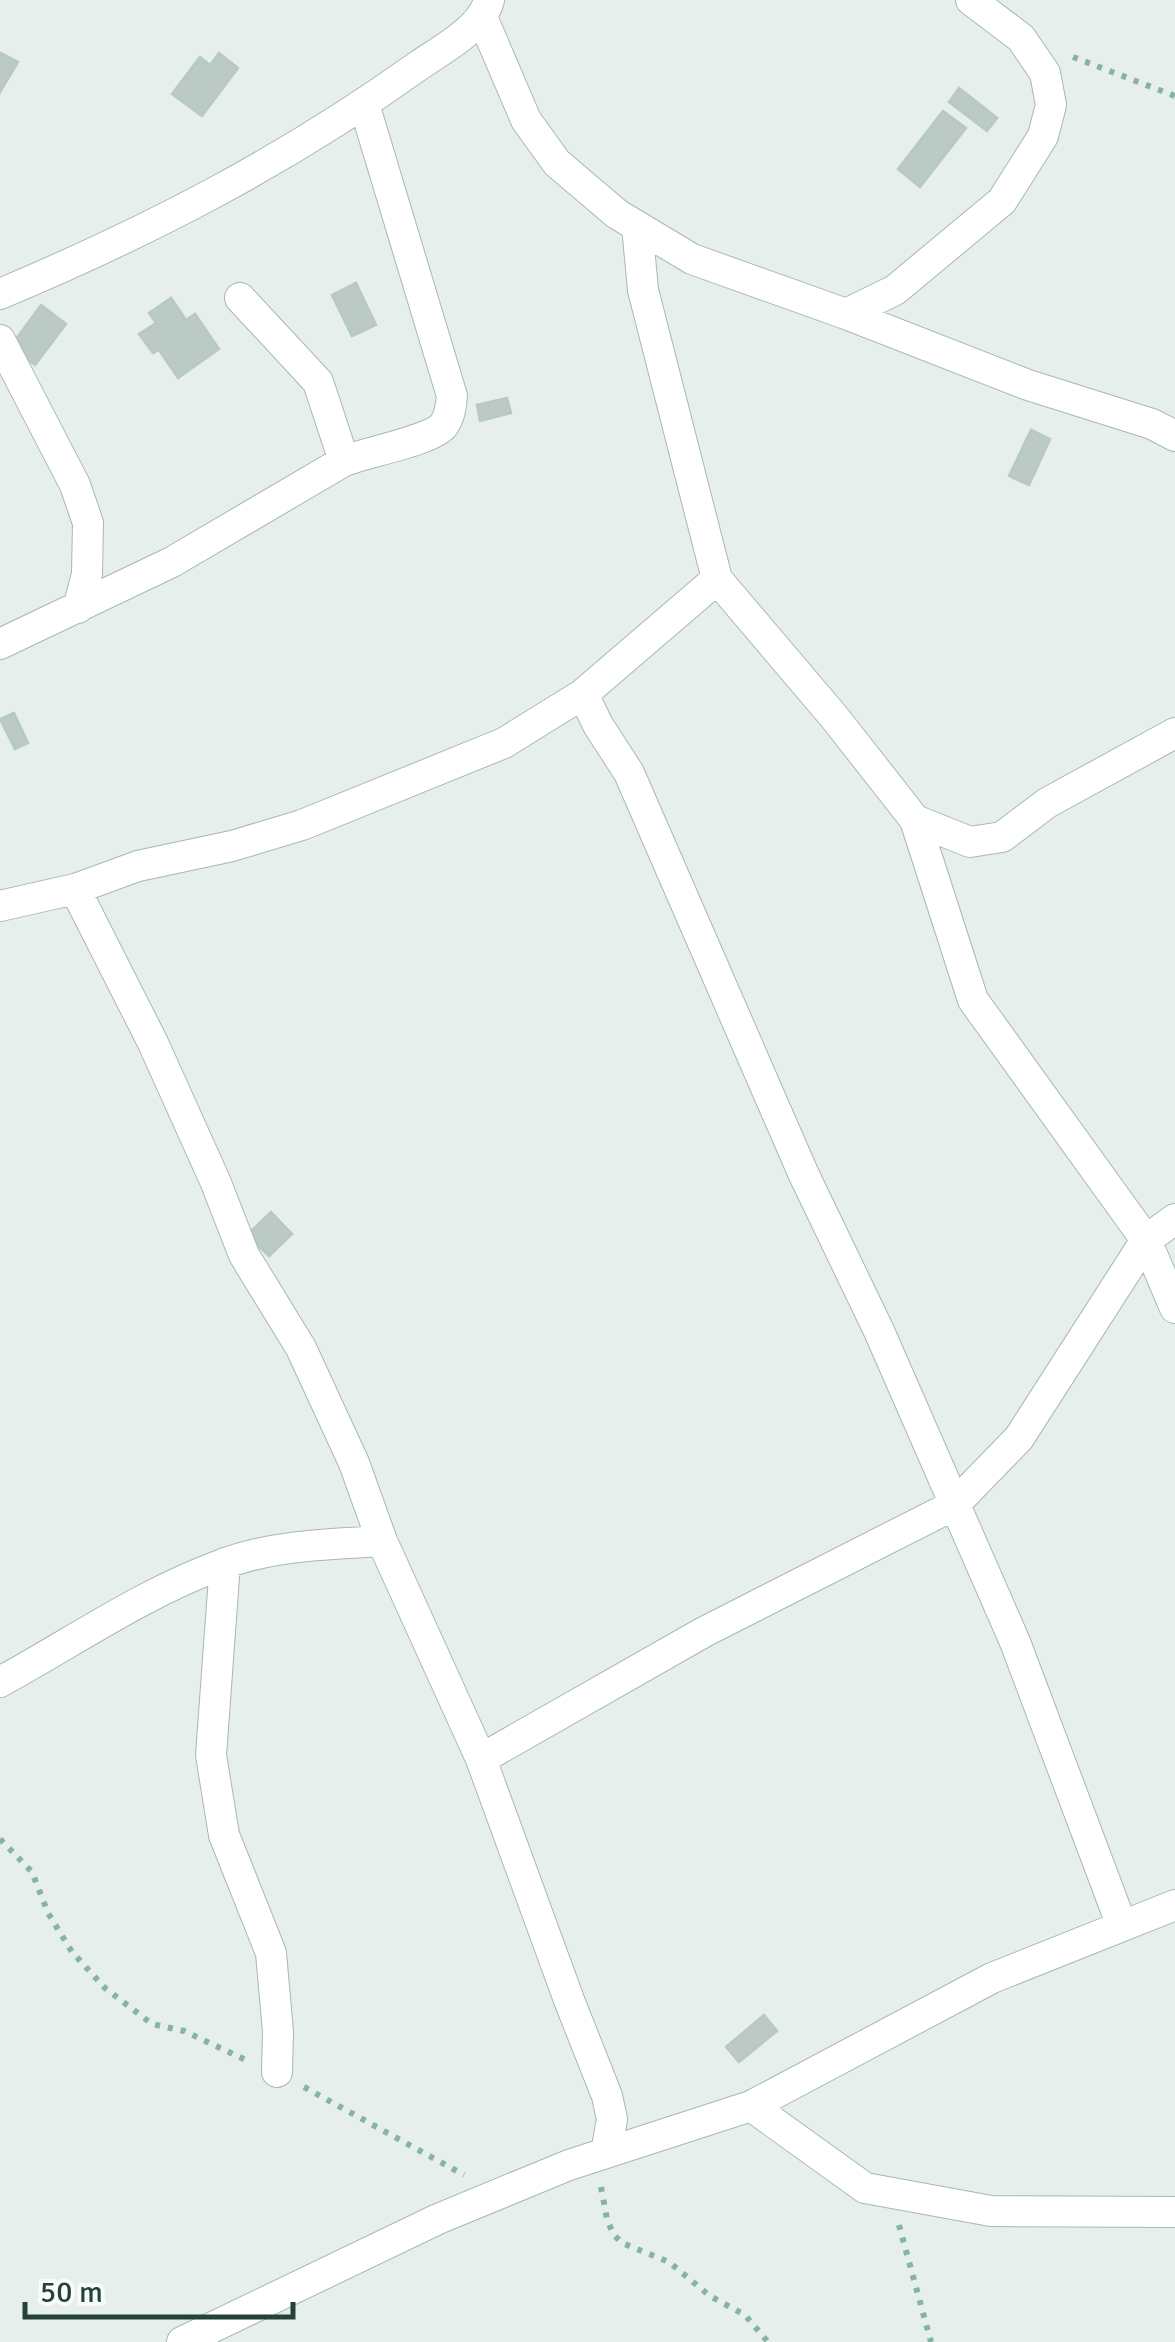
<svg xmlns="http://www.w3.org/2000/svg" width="1175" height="2342" viewBox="0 0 1175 2342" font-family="Signika,sans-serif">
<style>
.building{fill:#bbcac4;stroke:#b8c9c2;stroke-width:2.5}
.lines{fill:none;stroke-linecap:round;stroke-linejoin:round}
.minor-casing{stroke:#a8b8b2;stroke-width:32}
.path{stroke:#86b3a5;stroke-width:6;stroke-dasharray:5 8;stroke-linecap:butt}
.minor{stroke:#fff;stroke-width:30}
</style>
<rect width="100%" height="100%" fill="#e6efeb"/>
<path class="building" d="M1,53L18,62L0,92V55Z
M219,53L238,68L202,116L172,94L200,57L210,65Z
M959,88L997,118L987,131L949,102Z
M943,111L966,128L920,187L898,169Z
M356,283L376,325L352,336L332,295Z
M171,298L186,320L195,314L219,349L178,378L159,350L153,353L139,334L156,323L149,313Z
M41,305L66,324L35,365L11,346Z
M507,398L511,413L480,421L477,405Z
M1031,430L1050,439L1029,485L1009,476Z
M14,713L28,743L15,749L0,719Z
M271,1212L292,1234L269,1256L247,1235Z
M764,2015L777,2031L739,2062L726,2047Z"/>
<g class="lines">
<g class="minor-casing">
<path id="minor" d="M482,17L526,120L557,163L617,214L692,259L846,314L895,290L1002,201L1043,136L1051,105L1045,73L1021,38L971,0
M637,226L643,290L717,579L835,718L915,820L973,1000L1146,1240L1175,1308
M0,294C150,231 285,161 418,66C441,50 482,29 489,0
M240,298L318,382L344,461
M846,314L1028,385L1152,424L1175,436
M0,340L75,485L88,523L87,574L78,608
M0,644L172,562L344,461C367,452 429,441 443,426C450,417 451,406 452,396L364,104
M583,694L598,725L629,773L804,1175L879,1331L1015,1642L1122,1926
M915,820L970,842L1002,837L1047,803L1175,733
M75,889L153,1043L216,1183L244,1255L301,1348L354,1463L382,1541L481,1759L569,2000L607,2096L612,2119L606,2153
M0,906L75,889L138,866L232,846L302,825L504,743L583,694L717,579
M225,1563L211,1755L224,1835L271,1953L278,2032L277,2072
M0,1682C73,1642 145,1592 223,1564C274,1545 330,1544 382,1541
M481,1759L704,1632L954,1505L1019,1438L1146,1240L1175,1219
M751,2106L865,2188L991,2211L1175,2212
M182,2342L438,2219L569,2165L751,2106L992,1978L1175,1905"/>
</g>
<path class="path" d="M1073,57L1175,96
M0,1839L32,1872L48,1913L72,1952L105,1988L152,2024L184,2031L248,2061
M304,2087L464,2175
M601,2187L607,2219L613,2234L622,2243L669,2262L710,2296L745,2315L768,2342
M899,2225L931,2342"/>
<use href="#minor" class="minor"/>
</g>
<path d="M25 2302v15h268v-15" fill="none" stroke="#24423a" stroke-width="5"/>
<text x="40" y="2302" font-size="30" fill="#24423a" stroke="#f7fbf9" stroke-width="8" paint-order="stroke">50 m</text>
</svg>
